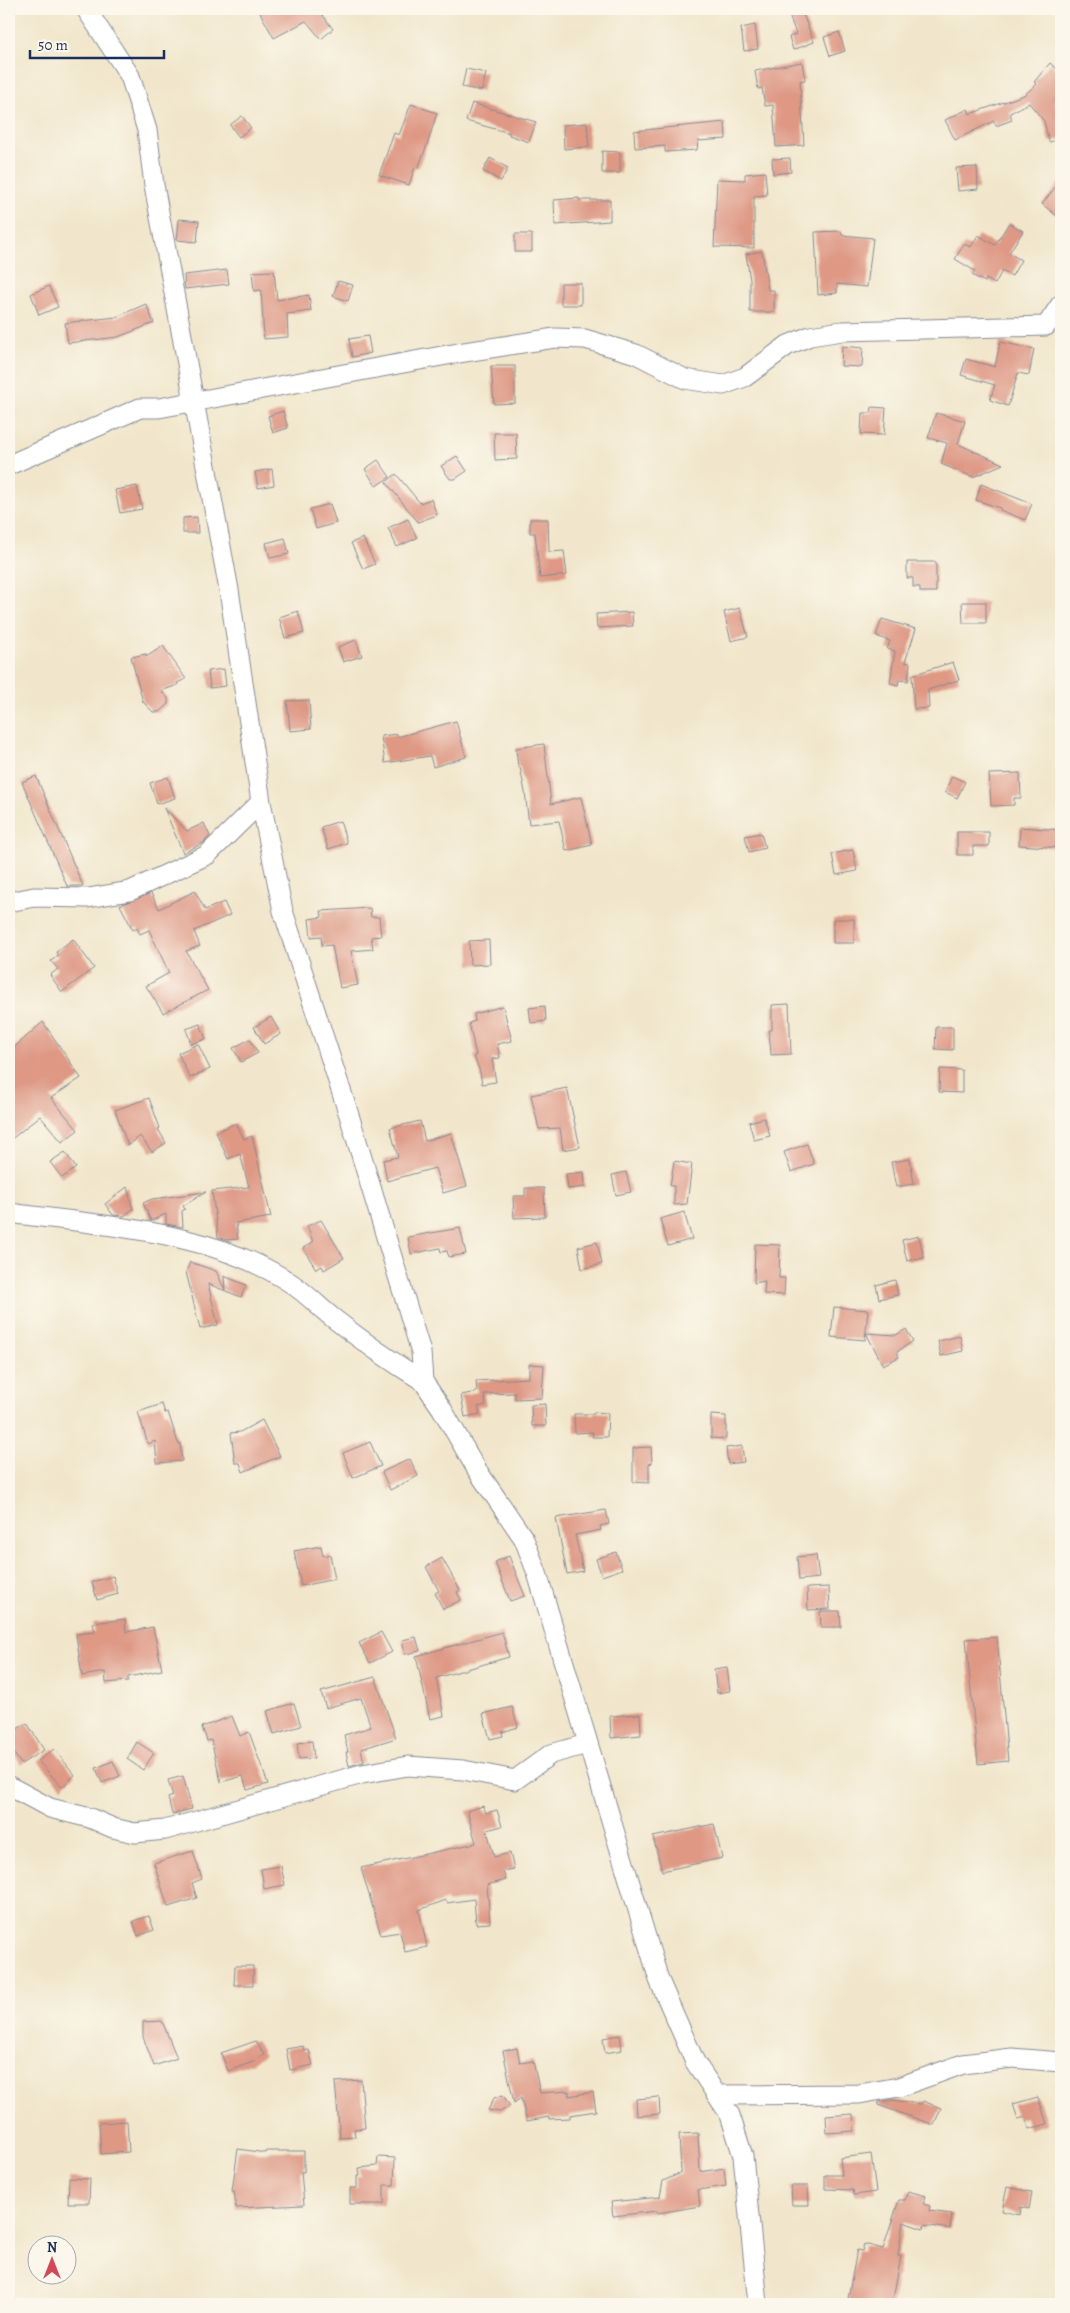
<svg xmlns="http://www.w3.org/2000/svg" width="1070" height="2313" viewBox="0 0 1070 2313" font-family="Alegreya,serif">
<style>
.building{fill:#de9884}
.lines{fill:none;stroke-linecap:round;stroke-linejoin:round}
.minor-casing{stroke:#868a94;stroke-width:21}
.minor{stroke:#fff;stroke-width:19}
</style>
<rect width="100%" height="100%" fill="#fbf7ec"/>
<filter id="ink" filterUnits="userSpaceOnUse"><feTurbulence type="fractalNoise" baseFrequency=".02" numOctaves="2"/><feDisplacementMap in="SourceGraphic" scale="10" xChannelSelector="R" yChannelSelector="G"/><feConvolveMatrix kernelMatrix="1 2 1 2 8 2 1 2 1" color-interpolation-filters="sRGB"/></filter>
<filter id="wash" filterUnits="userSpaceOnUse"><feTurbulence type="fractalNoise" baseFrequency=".0096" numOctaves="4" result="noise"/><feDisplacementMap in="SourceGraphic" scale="20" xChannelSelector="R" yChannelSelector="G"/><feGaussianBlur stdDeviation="1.12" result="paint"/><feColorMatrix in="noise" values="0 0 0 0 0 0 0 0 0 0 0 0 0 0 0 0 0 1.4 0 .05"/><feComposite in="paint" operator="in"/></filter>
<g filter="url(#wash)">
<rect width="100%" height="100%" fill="#f1e6cb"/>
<g id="blocks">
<path class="building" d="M258,9H327L320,12L333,29L321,39L306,21L274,38Z
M787,9H801L814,42L793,50L789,37L796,34Z
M755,25L758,49L744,51L741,28Z
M839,32L845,51L830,56L824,37Z
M802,62L805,80L800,81L804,145L776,147L773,105L765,106L762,88L758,89L755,71Z
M1050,63L1061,73V94L1055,101L1061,125V139L1049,142L1044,121L1029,103L1010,113L1012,120L996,126L994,121L955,140L945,120L968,109L970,114L1024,95L1037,84L1034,82Z
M466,69L486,73L482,91L462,87Z
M472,103L536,122L529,142L509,135L510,133L466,121Z
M411,104L437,113L427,145L418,168L415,167L409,185L379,175L394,133L399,135Z
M242,116L251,128L239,137L230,125Z
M725,122L726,139L698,141L697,150L665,152V146L635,148L634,131Z
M587,123L589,147L564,149L563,125Z
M602,151L620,152V173H602Z
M490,158L508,168L501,181L483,171Z
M790,158L791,172L773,174L772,159Z
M977,167L978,189L958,191L956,168Z
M765,172L767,195L754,196V248L714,247L717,179L745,180V174Z
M1061,180V219L1042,204Z
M579,198V200H610V221L555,225L554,200Z
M179,219L199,221L197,242L177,240Z
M1009,223L1023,231L1009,253L1021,260L1012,276L1002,271L995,284L986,279L985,282L972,275L975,271L955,259L964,244L971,247L978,235L995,245Z
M841,231L842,235L873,238L867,287L837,284V293L818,295L815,232Z
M515,234H532V252H515Z
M762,251L768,290H774V312H750V280L746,254Z
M227,270L229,284L185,289L184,275Z
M274,271L277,300L309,295L311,311L287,314L288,337L264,339L261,290L254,291L252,272Z
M338,281L353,285L348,301L333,296Z
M561,283H581V305H561Z
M49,286L58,307L39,315L31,294Z
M146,304L154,323L118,337L68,343L65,323L116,317Z
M368,336L371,353L352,357L349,339Z
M1000,342L1034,349L1029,375L1018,373L1008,406L990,400L995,385L961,375L966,359L995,367Z
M842,346L863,348L862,367L841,366Z
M491,366H515V403L494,404Z
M872,407L886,408L884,435L861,434L862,413H871Z
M283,411L288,428L273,433L268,416Z
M936,413L965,421L958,444L1003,464L973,477L941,464L947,443L928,438Z
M494,433H516L517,459L495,460Z
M457,456L467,471L455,479H450L441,466Z
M378,460L390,477L376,486L365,469Z
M272,469L274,485L258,488L255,472Z
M396,474L420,503L431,499L437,515L418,522L386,482Z
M981,484L1032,504L1025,520L1000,510V508L976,500Z
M137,486L142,509L120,513L115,490Z
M330,504L336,523L316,529L310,509Z
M197,517L198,533H183V518Z
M408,519L417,538L397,547L388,528Z
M530,519H548L549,552L564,551L567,575L540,578L535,533H530Z
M285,538L289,554L270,558L266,543Z
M363,538L375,564L363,569L351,543Z
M907,562H936V592H920V587H913V578H907Z
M962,602H986V623H963Z
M740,608L748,637L731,641L724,612Z
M298,611L304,633L285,638L279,617Z
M632,612L633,626L597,628L596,614Z
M882,619L916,629L905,662L910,663L908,681L899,680L898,685L890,683L895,651L887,649L890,641L876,636Z
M356,640L362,656L343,662L338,647Z
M163,646L186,679L177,683L178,685L161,691L168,698V704L159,712H153L143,702L131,657L146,654V657Z
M953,662L959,680L928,690L929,708L914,709L912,675Z
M224,669L226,686L210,688L208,671Z
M309,700L311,729L290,731L287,701Z
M456,721L466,757L433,767L430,756L385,763L381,736L397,734V737Z
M544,744L551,804L581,797L592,845L566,851L559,821L529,824L525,792L520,767H518L516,748Z
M1020,773L1021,798H1014V805L991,806L989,774Z
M36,776L83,886H67L22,782Z
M952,776L965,782L957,798L945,792Z
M168,777L175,798L157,804L150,783Z
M164,808L187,831L204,823L210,836L203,843L183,853Z
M340,821L347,843L328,849L321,827Z
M1020,827L1061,830V848L1019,845Z
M957,832H989V846H973V855H957Z
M761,833L765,848L749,852L745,836Z
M853,850L857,871L836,875L832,854Z
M195,891L205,910L224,902L230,915L194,931L200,946L186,951L208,990L163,1013L146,986L169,973L149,930L140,934L137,928L133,930L120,905L151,893L159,909Z
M370,908L371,917H379L381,936L371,937L373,949L351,951L358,985L340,988L332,945L322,946L321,936L311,937L309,919L322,917L321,911Z
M833,919H854V943H833Z
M73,939L94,968L62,992L50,975L58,969L51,961L58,956L56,952Z
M489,940L490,964L470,965L469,941Z
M789,1004L791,1054L771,1055L769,1030H772V1005Z
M503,1006L512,1041L497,1044L500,1058L492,1059L496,1082L482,1084L480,1072L474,1056L476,1055L469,1023L475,1021L474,1014Z
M545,1006L546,1021L531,1023L529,1008Z
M271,1017L281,1034L264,1044L254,1027Z
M43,1022L81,1078L51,1098L78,1130L62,1142L40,1116L9,1141V1052Z
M200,1024L206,1039L191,1044L186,1029Z
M936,1027H953V1050L935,1049Z
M250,1039L258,1053L241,1062L233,1048Z
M198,1044L210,1069L190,1078L178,1053Z
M940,1069L962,1070V1093L939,1092Z
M567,1088L580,1147L563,1150L560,1128L539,1129L531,1095Z
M149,1098L160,1128L158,1129L166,1143L152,1152L140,1136L128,1146L115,1110Z
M764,1118L770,1136L754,1140L749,1122Z
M420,1121L425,1141L451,1133L467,1186L443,1193L435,1168L387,1181L383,1160L398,1157L390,1128Z
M236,1123L244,1139L252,1136L271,1217L236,1223L238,1239L227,1240L218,1237L212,1191L249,1187L240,1154L228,1159L216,1132Z
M807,1144L814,1164L791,1172L784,1152Z
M65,1152L76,1168L62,1178L50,1162Z
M910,1159L914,1184L896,1187L891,1162Z
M674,1161L692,1164L687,1204L674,1205V1186H670Z
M584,1172L585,1187L568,1189L566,1174Z
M626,1172L631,1192L616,1195L612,1175Z
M127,1187L133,1209L124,1216L113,1215L105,1204Z
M525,1188H544L545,1217L514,1218L513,1196H525Z
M206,1192L183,1206L185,1209L182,1211L183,1227L166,1224V1214L151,1221L143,1203L152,1199Z
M684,1212L692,1239L668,1246L660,1219Z
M321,1220L344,1258L324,1270L322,1266L316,1269L303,1248L313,1242L307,1226Z
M460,1228L466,1254L449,1257L447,1251L441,1252L440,1248L411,1254L408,1237Z
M919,1236L924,1258L907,1261L902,1240Z
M597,1242L602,1264L582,1269L578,1247Z
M755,1244L780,1245L779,1278H785L784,1295L764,1294L765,1281L754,1283Z
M190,1262L216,1271L225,1290L224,1276L246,1285L241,1297L208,1284L218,1325L200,1329L186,1272Z
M895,1280L898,1295L879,1299L876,1285Z
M834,1307L868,1310L865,1340L831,1337Z
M906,1329L913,1341L897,1352L899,1357L883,1365L866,1333L896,1335Z
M960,1336L963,1351L941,1356L938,1341Z
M529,1364L544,1365L542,1398L515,1399V1393L484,1394L486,1405L478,1407L480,1414L465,1417L461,1395L477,1392L476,1381L529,1378Z
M162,1404L165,1413L168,1412L178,1443H180L182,1461L157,1463L155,1441L148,1444L138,1412Z
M545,1404L546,1426H532L531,1405Z
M594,1412L608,1413L607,1437H592L593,1432L575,1433L574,1414H594Z
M711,1415L726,1416V1439L711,1438Z
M262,1420L280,1456L243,1472L240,1463H235L231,1433L240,1432Z
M370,1442L381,1466L353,1478L343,1453Z
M742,1446L744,1462L728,1464L726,1448Z
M651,1447L652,1463L649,1464V1483L633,1482V1448Z
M410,1459L418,1476L390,1490L382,1472Z
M606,1510L609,1524L600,1526L601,1530L575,1535L583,1571L567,1574L556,1518Z
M321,1546L323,1556L330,1554L335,1579L301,1586L294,1551Z
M616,1552L622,1569L602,1576L596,1559Z
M816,1555L819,1578L799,1580L797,1557Z
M509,1556L525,1596L510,1601L495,1562Z
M442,1558L460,1590L457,1592L461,1600L443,1609L435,1593L439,1591L426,1567Z
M113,1576L118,1594L97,1600L92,1582Z
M829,1587L830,1609L808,1610L807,1588Z
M820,1611H840L841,1627H821Z
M125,1619L126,1632L153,1627L162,1670L128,1677V1681L106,1683L105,1672L82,1676L76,1634L95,1632L93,1623Z
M381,1632L392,1652L370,1663L359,1643Z
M502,1632L509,1657L436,1678L444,1716L430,1719L416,1656Z
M416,1637L420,1651L405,1654L402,1640Z
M997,1637L1008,1761L978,1764L966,1639Z
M727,1667L730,1691L717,1693L714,1669Z
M375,1677L396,1738L361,1749L364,1762L349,1766L346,1752H348L344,1735L371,1727L361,1698L326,1708L321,1692Z
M294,1703L301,1726L274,1734L267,1711Z
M512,1707L518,1727L502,1732L503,1736L490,1739L483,1714Z
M640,1714L641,1735L611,1738L610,1716Z
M232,1716L240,1736L249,1732L268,1784L247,1790L243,1776L221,1782L211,1740L207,1741L202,1727Z
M27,1723L44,1750L21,1764L9,1746V1734Z
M312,1741L314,1758L299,1759L297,1743Z
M137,1742L154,1753L143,1770L127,1759Z
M54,1749L75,1775L62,1787L38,1761Z
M113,1761L120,1776L102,1783L96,1768Z
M183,1776L192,1809L172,1814L168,1798L173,1796L168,1780Z
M483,1806L486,1813L497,1810L502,1826L487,1830L494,1857L510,1853L514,1869L503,1871L506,1880L487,1885L490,1923L476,1924L474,1899L447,1903L446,1900L419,1910L427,1947L405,1952L400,1932L381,1935L361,1868L476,1843L467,1811Z
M714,1824L722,1858L662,1871L653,1837Z
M193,1851L202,1879L192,1883L197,1898L168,1907L154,1863Z
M281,1866L285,1885L264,1889L261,1869Z
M149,1916L154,1930L138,1936L133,1921Z
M235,1966H253V1985H234Z
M162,2021L177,2058L154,2066L143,2037V2022Z
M620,2035L622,2050L605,2053L603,2038Z
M256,2041L264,2055L253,2062L228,2071L221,2053Z
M303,2046L304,2051L309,2050L313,2065L290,2070L286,2049Z
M517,2048L520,2063L533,2061L540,2093L569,2091V2096L593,2092L596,2111L570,2115V2118L549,2119V2117L527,2121L521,2098L514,2103L503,2051Z
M361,2080L365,2128L354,2129L355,2137L340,2138L335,2082Z
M503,2095L510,2106L500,2112L488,2110L494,2098Z
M659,2097L660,2114L637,2116L636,2099Z
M1038,2097L1047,2124L1029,2129L1026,2117L1018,2119L1013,2104Z
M893,2100L921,2104L923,2101L941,2108L934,2125L878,2105L879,2102Z
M853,2114L854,2131L827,2133L826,2116Z
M127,2121L129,2152L101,2154L99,2123Z
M698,2133L700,2172L724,2168L726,2186L698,2190L700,2206L658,2213L657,2211L613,2216L611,2202L660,2197L663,2181L681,2173L679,2134Z
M238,2149L266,2153L267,2151H304V2172H301L304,2205L236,2208L234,2191H232Z
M871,2154L876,2192L854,2195L853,2190L825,2189V2175H842L840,2158Z
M378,2157L395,2158L394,2185H384V2204H350V2188H357V2176H360L359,2168L377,2166Z
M69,2178L90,2179L89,2203H68Z
M791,2186H808L809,2205H792Z
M1007,2187L1032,2192L1029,2209L1021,2207L1020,2215L1002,2211Z
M908,2191L926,2196L923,2204L930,2206L929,2211L952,2214L950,2229L924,2225L923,2229L903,2222L898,2256H901L892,2304H847L857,2250L862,2251L864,2244L883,2249L899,2200H905Z"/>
</g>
</g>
<g filter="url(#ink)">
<use href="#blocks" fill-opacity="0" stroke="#868a94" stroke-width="1"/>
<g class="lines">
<g class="minor-casing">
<path id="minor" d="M86,9L130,76L147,130L154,185L229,590L261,802L283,911L349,1115L421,1352L423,1381L442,1409L477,1470L524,1539L537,1573L659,1980L695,2062L730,2115L743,2156L758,2304
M9,465L140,408H159L458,353L555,338L585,339L636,354L685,379L723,385L745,377L788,345L810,336L842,331L1046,326L1061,304
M9,902L34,897L88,898L130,891L207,855L261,802
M9,1213C99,1225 207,1230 286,1280C303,1290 318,1306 333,1318C362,1341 392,1362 423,1381
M9,1786L50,1808L90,1818L113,1828L135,1833L165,1830L362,1774L408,1766L463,1770L515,1780L551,1754L587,1744
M717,2095L859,2094L899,2087L963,2064L1012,2058L1061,2062"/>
</g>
<use href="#minor" class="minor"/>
</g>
</g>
<rect width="1070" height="2313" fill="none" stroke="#fbf7ec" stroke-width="30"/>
<g transform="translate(52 2260)"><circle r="24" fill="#fbf7ec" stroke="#a1a7b3"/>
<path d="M0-4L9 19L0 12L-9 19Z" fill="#d1495b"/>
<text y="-8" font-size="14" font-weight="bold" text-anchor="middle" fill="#1b2f5e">N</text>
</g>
<path d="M30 50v8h134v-8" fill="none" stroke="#1b2f5e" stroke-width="2.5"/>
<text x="38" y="50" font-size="15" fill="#1b2f5e" stroke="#fbf7ec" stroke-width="4" paint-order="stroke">50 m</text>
</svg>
